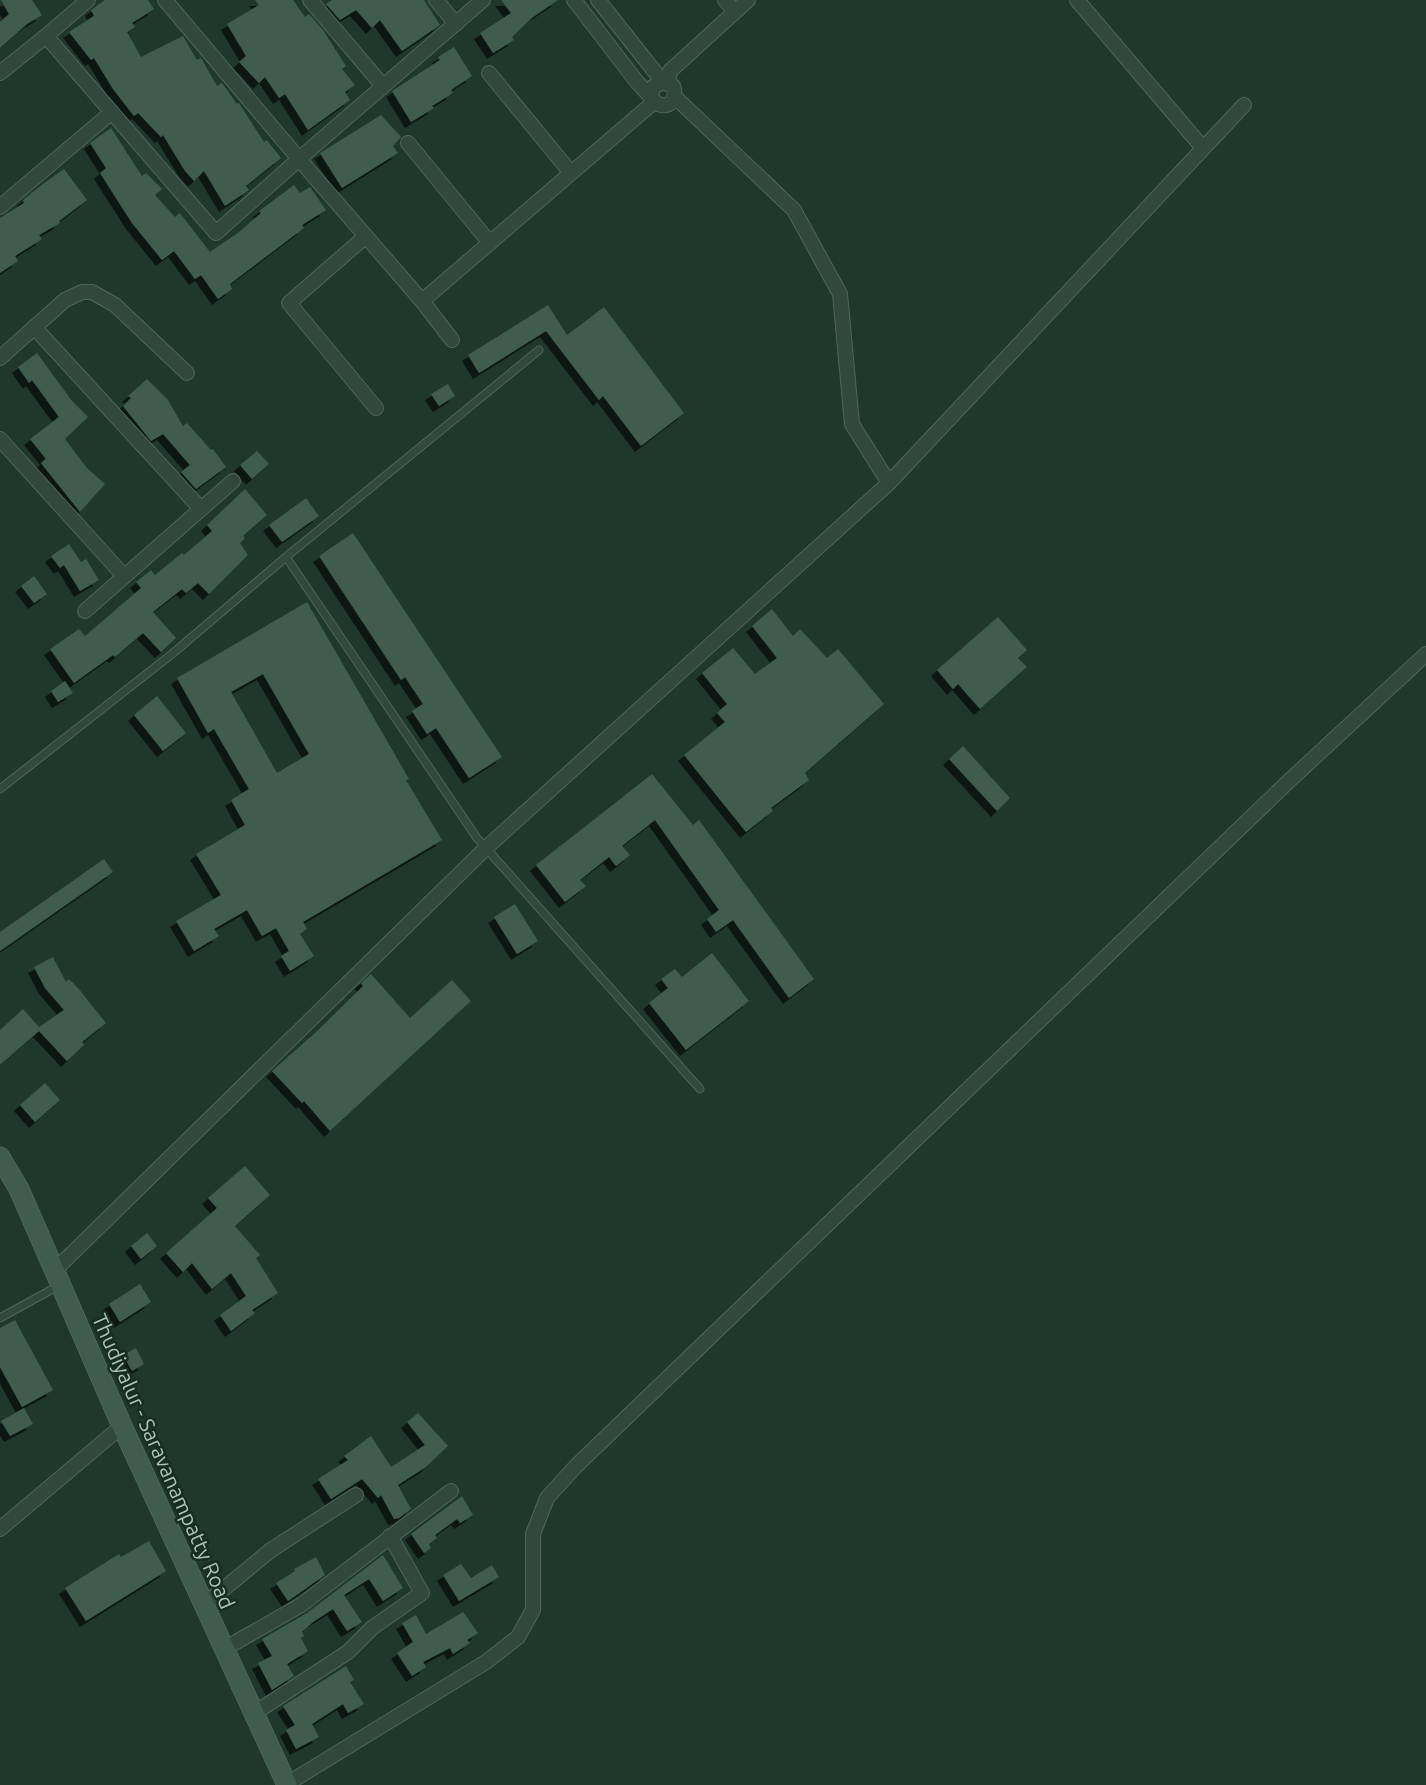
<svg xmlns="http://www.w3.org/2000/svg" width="1426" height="1785" viewBox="0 0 1426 1785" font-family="Ubuntu,sans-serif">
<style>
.building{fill:#3f5c50;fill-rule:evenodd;filter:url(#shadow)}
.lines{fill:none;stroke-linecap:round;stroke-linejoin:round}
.lane-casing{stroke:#50665c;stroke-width:9}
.street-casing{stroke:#50665c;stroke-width:16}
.secondary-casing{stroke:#50665c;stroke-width:21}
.lane{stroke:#32473e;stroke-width:7}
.street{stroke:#32473e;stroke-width:14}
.secondary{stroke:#405b50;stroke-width:19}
.labels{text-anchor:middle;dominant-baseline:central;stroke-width:5;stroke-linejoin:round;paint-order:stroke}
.street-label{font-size:21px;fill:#acc5bb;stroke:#182c23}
</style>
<defs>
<filter id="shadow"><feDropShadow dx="-6" dy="6" stdDeviation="0" flood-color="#0009"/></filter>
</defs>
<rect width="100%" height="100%" fill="#1f372c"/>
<path class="building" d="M1,0H32L42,15L27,24L0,48V22L9,14Z
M105,0H148L154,9L132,23L135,27L127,32L141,57L183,36L197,60L201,58L217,86L222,83L237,104L239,103L264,142L267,140L281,158L246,186L249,190L225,206L204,171L194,181L185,171L163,135L161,137L138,113L134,116L113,89L94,58L91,60L69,32L94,16L91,10Z
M255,0H293L305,17L309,14L323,30L346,66L342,69L355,85L345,92L350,100L308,130L285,94L279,98L265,77L259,83L239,62L246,56L227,24L259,5Z
M332,0H424L440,25L402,51L380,20L372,28L356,10L340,20L326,4Z
M501,0H558L533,17L512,37L514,40L493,53L480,33L511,13Z
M454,47L472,76L451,90L453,93L432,106L434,108L411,122L392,91L440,60L438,57Z
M381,115L401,137L393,146L398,153L342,188L320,153Z
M111,128L142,176L146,173L162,189L155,195L175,217L180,213L210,252L239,232L261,213L259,211L294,185L300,193L310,187L326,210L302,225L304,228L230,284L232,289L218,299L201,275L195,279L174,251L162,260L132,223L100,173L106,168L90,143Z
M64,169L87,200L59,221L60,223L39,235L42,239L15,256L18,261L0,273V218L24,203L23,200L40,186Z
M548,305L567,335L604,307L684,413L641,446L603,396L599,400L546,331L479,373L468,355Z
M37,353L72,401L88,417L65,439L87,468L105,484L80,512L41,463L46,459L30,439L59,417L32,380L29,383L18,367Z
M147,379L168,400L183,426L187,423L211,450L213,449L226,467L196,489L181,472L190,465L163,434L151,441L123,406L131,398L128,396Z
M448,384L455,396L439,406L431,394Z
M257,451L269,464L252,479L240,465Z
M245,489L267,515L243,536L245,538L240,543L248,555L209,594L198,583L186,593L182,589L153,612L176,638L161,652L143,633L115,657L113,655L74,683L50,649L79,629L85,636L141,588L136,582L151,570L155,575L182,553L184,555L212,531L207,525Z
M306,498L319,516L282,542L269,525Z
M353,533L502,757L469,778L436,728L427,734L412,711L423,704L405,677L401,680L319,556Z
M69,544L81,562L86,559L99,580L80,591L64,565L60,568L51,556Z
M34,576L47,594L34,603L21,586Z
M307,602L409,779L406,780L442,840L303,922L307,929L300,934L314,956L290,971L281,956L289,951L276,928L262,936L247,910L214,929L219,936L194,951L176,921L221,895L196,854L245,825L231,800L249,789L214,729L208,733L177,678ZM263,674L309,754L277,773L231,692Z
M772,609L793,636L800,629L827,658L838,649L884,704L805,773L809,780L771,808L773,811L746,832L684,755L725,722L717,713L727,704L702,673L733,648L755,674L777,658L752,626Z
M998,617L1027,650L1018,658L1027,667L980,709L958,684L953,689L937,670Z
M65,681L73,693L58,702L51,691Z
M157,696L186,733L163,751L134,715Z
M963,746L1010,798L997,811L949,759Z
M652,774L693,825L699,820L814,979L789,998L733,920L716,932L707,919L719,910L655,820L622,846L630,855L616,866L609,857L580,880L586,886L565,902L536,865Z
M104,859L113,872L0,951V932Z
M515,904L538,941L517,954L494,917Z
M712,953L749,1001L686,1050L649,1003L668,988L661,979L675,969L682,977Z
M53,957L66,982L69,979L78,988L106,1023L82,1042L84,1045L67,1061L39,1031L0,1065V1030L23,1009L39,1027L64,1010L45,988L34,967Z
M371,974L410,1018L452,980L471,1001L330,1131L304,1101L302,1103L272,1071L316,1032L363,986L361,983Z
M45,1083L60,1100L35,1122L20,1105Z
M245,1166L270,1195L235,1226L260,1255L256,1258L278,1293L252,1310L255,1313L231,1331L220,1315L246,1296L231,1273L212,1289L192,1263L183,1272L166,1253L217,1208L208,1198Z
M147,1233L157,1246L141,1259L131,1246Z
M140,1284L151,1302L120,1322L109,1304Z
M15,1320L53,1390L22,1407L0,1367V1328Z
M136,1348L144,1364L132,1371L123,1355Z
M24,1408L33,1424L10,1436L1,1421Z
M418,1413L448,1446L426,1467L398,1485L411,1509L399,1518L394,1519L381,1495L378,1498L362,1479L331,1499L318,1479L348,1460L344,1456L371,1436L391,1467L425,1445L407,1422Z
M462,1496L473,1515L460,1523L457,1519L435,1535L437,1538L429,1544L431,1548L424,1553L411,1534Z
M149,1541L166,1571L86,1621L65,1588L119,1554L121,1557Z
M383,1555L403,1588L383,1601L369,1579L344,1595L362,1622L347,1631L333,1609L313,1622L302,1632L304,1636L301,1638L308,1651L287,1664L294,1676L272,1690L258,1663L272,1656L262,1639L307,1613Z
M316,1557L325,1575L288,1601L276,1583L295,1571L294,1569Z
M461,1564L471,1578L492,1565L499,1577L459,1601L443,1575Z
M463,1612L478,1633L467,1640L470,1643L453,1654L450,1648L423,1662L426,1667L412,1676L397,1653L413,1642L402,1623L416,1615L426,1634Z
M346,1666L354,1680L350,1682L364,1704L348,1713L343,1704L312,1724L319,1737L296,1749L286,1730L295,1725L283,1706Z"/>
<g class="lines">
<g class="lane-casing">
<path id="lane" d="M286,557L477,838L700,1089
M0,789L172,654L286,557L539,350
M0,1318L60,1285"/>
</g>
<g class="street-casing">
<path id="street" d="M310,0L383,86
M436,0L456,24
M574,0L637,82L651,97
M598,0L663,82L673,86C680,104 661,113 651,97L653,87L663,82
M725,0L735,12
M1077,0L1203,148
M46,36L88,0
M0,73L46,36L216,233L299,159L165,0
M489,73L571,173
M668,83L670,71L748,0
M675,97L794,210L840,294L852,424L889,483
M408,143L490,243
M0,207L112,112
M366,236L289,303L376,408
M422,301L654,102
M34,327L201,509
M452,340L422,301L299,159L483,0
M0,358L65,300L82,292H92L115,305L187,373
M0,439L124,576
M85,611L233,481
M54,1271L486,848L889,483L1244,105
M0,1529L122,1426
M204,1605L271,1550L356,1495
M224,1649L301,1605L451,1491
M253,1714L348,1652L372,1628L422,1593L390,1536
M285,1785L486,1662L518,1637L533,1610V1534L547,1498L576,1466L1290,780L1426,654"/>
</g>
<g class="secondary-casing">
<path id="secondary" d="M0,1157L19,1189L122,1426L287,1785"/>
</g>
<use href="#lane" class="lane"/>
<use href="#street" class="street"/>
<use href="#secondary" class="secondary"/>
</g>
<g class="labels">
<g class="street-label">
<text transform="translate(164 1461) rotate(66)">Thudiyalur - Saravanampatty Road</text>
</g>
</g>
</svg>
